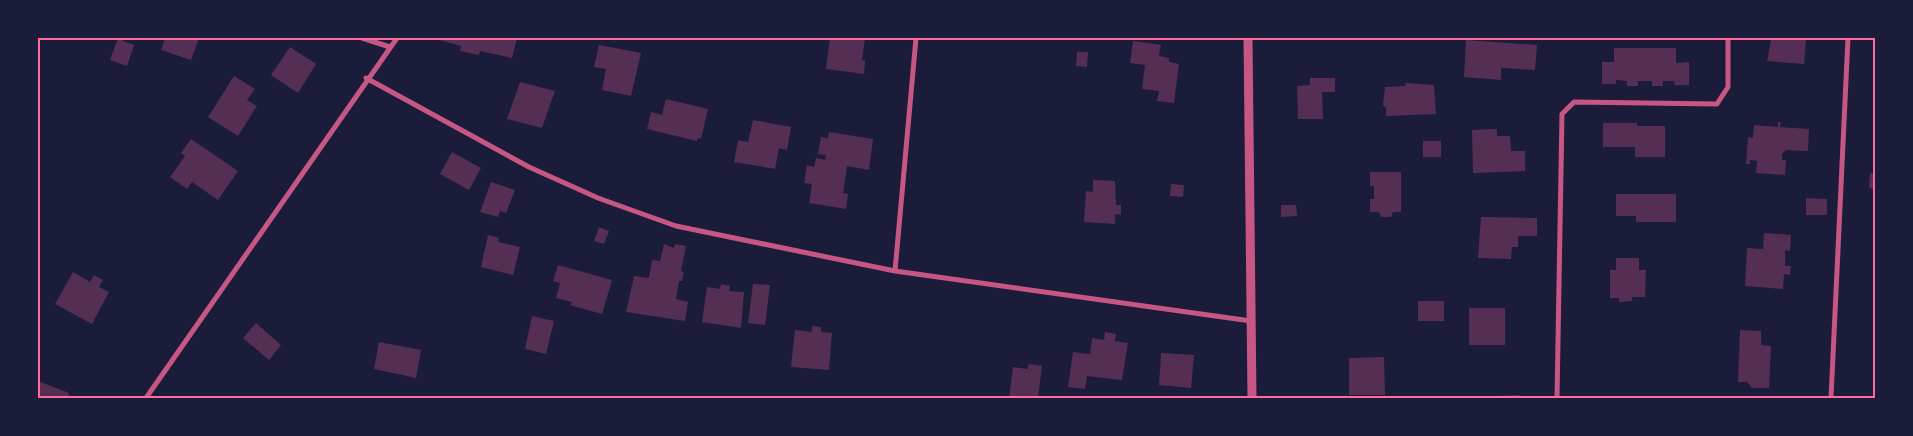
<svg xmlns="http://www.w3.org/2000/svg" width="1913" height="436" viewBox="0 0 1913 436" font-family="'Roboto Serif',serif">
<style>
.building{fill:#542f53}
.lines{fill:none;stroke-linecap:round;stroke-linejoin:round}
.minor{stroke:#c65784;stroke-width:5}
.tertiary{stroke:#c65784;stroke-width:9}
.neatline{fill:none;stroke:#ff6b9d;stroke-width:2}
</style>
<rect width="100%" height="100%" fill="#1b1b3a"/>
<path class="building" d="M118,38H124L123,41L134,45L127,66L110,60Z
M165,38H199L191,60L161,50Z
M432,38H517L512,58L480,51L479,55L460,51L461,46Z
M830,38H865L862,60L865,61L864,74L826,69Z
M1763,38H1811L1810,40H1806L1804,64L1767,61L1771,40H1763Z
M1466,40L1537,45L1535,70L1501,68V80L1464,77Z
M1133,41L1161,45L1159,56L1169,58V62L1179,64L1174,103L1157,101L1159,91L1142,89L1145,65L1130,63Z
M599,45L641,53L631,96L602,90L606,69L594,67Z
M290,47L316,64L298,93L271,75Z
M1614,48H1676V63L1689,62V85H1674L1675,81H1663V86H1652V81H1638V86H1627V81L1616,80V84H1602V62H1614Z
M1077,52H1088L1087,67L1076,66Z
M1873,71H1876V88H1873Z
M234,76L255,89L247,100L257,106L238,136L208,117Z
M1310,78H1335V92H1322L1323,119H1298L1297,86L1310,85Z
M520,82L555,91L542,128L507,119Z
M1405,83L1434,85L1436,114L1386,116V108L1383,105L1385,87L1406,86Z
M666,99L708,109L701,139L698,138L697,141L647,129L651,112L662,115Z
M753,120L791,127L787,150L779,148L775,169L734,162L738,140L748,142Z
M1778,122H1781L1780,127L1809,129L1808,151L1786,150L1782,154V160H1786L1785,175L1756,173L1757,161L1750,160V164H1746L1748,137L1753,138L1754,125L1778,127Z
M1603,123H1637V126H1665V157H1635V147H1603Z
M1497,129V136H1510L1511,151H1525V171L1473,173L1472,130Z
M829,132L873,139L869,170L847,166L843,193L848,194L846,209L809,203L812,184L804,183L807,165L814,167L816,158L825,160L826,155L818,154L821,137L828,138Z
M191,139L238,171L218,200L192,182L187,189L170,177L185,156L181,153Z
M1423,141H1441V157H1423Z
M452,152L481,168L469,190L440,174Z
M1370,172H1401V212H1393L1391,217H1381L1379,212H1370V199H1374V186H1370Z
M1870,173L1876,174V191L1869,187Z
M1093,180L1115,181L1116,205H1121V215L1115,214V224L1084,222L1086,191L1093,192Z
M491,182L515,190L506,213L500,211L498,217L480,212Z
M1171,184L1184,185L1183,197L1170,196Z
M1616,194H1676V222H1636V216H1616Z
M1806,198L1827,199V215H1806Z
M1281,205H1296L1297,216L1281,217Z
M1481,217L1537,218V236H1518V247H1512L1511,259L1478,258Z
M599,227L609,231L604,244L594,241Z
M1764,233L1791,235L1790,251L1785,250V266H1791L1790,275L1784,274L1783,289L1745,286L1747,248L1763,249Z
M488,235L499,238L498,242L520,247L513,275L481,267Z
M664,244L674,248L675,244L686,246L681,271L684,272L682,281H679L676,299L688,302L685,321L626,312L634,276L649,278L652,260L660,261Z
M1616,258H1639V270H1646L1645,297H1632V301L1619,302V298H1610V270H1616Z
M558,265L612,280L602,314L570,305L572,302L556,298L560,283L553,281Z
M73,272L90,282L94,275L103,280L99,287L109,292L92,324L55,304Z
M721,284L730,286L729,291L744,292L741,328L702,322L707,287L720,289Z
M753,284L770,285L765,325L748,323Z
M1418,301H1444V321H1418Z
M1469,308H1505V345H1469Z
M532,316L554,321L546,354L525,349Z
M256,323L281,345L269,360L243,338Z
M812,326L821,327V332L832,333L829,370L791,367L795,330L812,332Z
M1740,330L1761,331V345L1771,346L1769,388H1752L1747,382H1738Z
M1105,332L1116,334L1115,341L1128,343L1122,380L1087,376L1085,389L1068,387L1073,352L1090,354L1092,338L1104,340Z
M379,342L421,350L416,378L374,369Z
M1161,353L1194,355L1191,388L1159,385Z
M1384,357L1385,395H1349V358Z
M1028,364L1042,366L1038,398H1009L1013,367L1028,369Z
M38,381L69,393L68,398H38Z
M1520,395V398H1472V397Z"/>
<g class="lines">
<path class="minor" d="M362,38L390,47
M366,78L529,167L598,198L676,226L895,271L1251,321
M895,271L916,38
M146,398L397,38
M1557,398L1562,114L1574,102L1717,104L1728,87V38
M1831,398L1848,38"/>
<path class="tertiary" d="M1248,38L1252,398"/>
</g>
<rect width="1913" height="436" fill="none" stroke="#1b1b3a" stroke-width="78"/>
<rect x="39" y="39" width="1835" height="358" class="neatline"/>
</svg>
